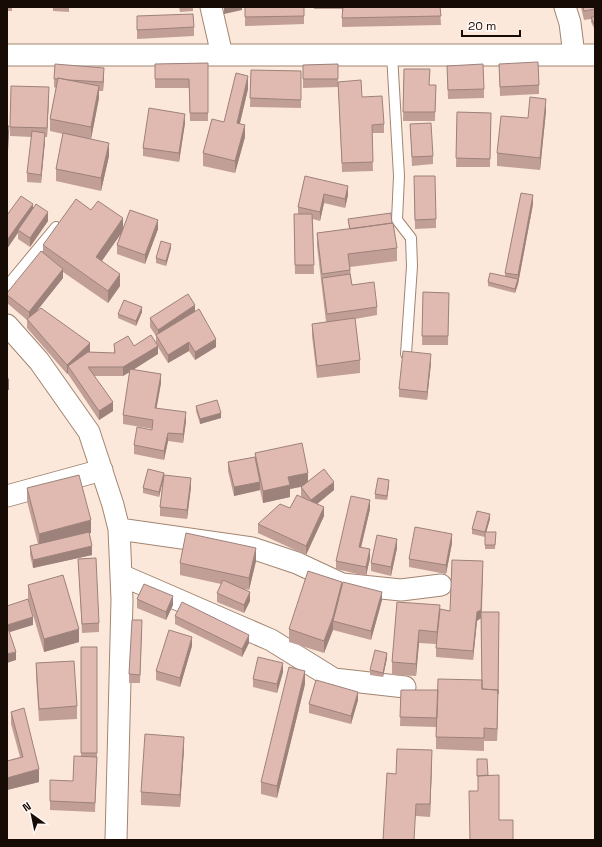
<svg xmlns="http://www.w3.org/2000/svg" width="602" height="847" viewBox="0 0 602 847" font-family="'Space Grotesk',sans-serif">
<style>
.lines{fill:none;stroke-linecap:round;stroke-linejoin:round}
.lane-casing{stroke:#a28570;stroke-width:12}
.street-casing{stroke:#a28570;stroke-width:23}
.lane{stroke:#fff;stroke-width:10}
.street{stroke:#fff;stroke-width:21}
.wall{fill:#c19f97}
.shaded-wall{fill:#9d827b}
.building{fill:#e0b9b0;stroke:#9d827b}
</style>
<rect width="100%" height="100%" fill="#fce8db"/>
<g class="lines">
<g class="lane-casing">
<path id="lane" d="M392,54L399,176L397,220L411,238L412,266L406,354
M7,286L56,227"/>
</g>
<g class="street-casing">
<path id="street" d="M211,7L222,55
M565,7L570,23L574,55
M7,55H595
M7,325L39,361L89,432L113,505L119,529L122,600L116,840
M7,496L102,470
M119,529L252,548L297,563L342,584L401,590L441,585
M121,575L271,640L334,679L405,687"/>
</g>
<use href="#lane" class="lane"/>
<use href="#street" class="street"/>
</g>
<path class="wall" d="M7,7H12V11H7Z
M53,7H69V12L53,11Z
M179,7H193V11L180,12Z
M245,7H304V24L245,26Z
M314,7H440L441,25L342,27V9H314Z
M581,7H595V30L591,22V19L584,20Z
M137,16L194,27V36L137,39Z
M208,63V121H190L189,88H155V64Z
M338,64V87L303,88V65Z
M499,64L539,85V94L500,96Z
M404,69L429,85H436L435,121H403Z
M251,70L301,71V108L250,107Z
M447,74L484,89V98L448,99Z
M104,76L103,91H99V98L91,139L109,156L101,191L56,181V169L63,134L50,131V119L56,88L54,87V79Z
M338,82L362,97L384,124V133H372L373,171L342,172Z
M248,89L240,123L245,137L235,173L203,166V153L224,122Z
M49,96L47,137H45L41,183L27,182V173L32,137L10,136V127Z
M546,111L540,170L497,166V153L528,118Z
M457,112L491,113L490,167H456Z
M185,123L179,162L143,156V148Z
M410,124L433,156V164L412,166Z
M7,126L9,139L8,152H7Z
M305,176L348,195L345,208L324,203L320,221L313,219L314,274H295L294,214H298V207Z
M414,185L436,219V228L415,229Z
M533,204L518,284L515,293L488,286V282L505,276V273Z
M33,209L48,221L30,247L18,239V233L7,215Z
M91,210L123,229H158L145,264L117,254V245L121,233L102,261L120,286L108,303L63,272V278L35,312L90,352H89L114,353V344L134,346L156,343V336L150,327V318L195,311L216,347L195,360L189,351L168,363L158,347V354L133,370L161,383L156,409L186,421L183,443L168,441L164,460L134,454V445L152,430L153,429L123,424V415L130,372L123,376H94L113,411L99,420L68,374V373L67,374L27,328V320L7,303V293L43,253V245Z
M348,219L397,248V261L350,267L352,285L377,307V315L355,319L360,360V373L317,378L312,336V324L326,322L317,246V233L349,229Z
M171,248L166,266L156,263V258Z
M423,292L449,293L448,345H422Z
M142,312L136,326L118,318V314Z
M431,363L427,400L399,397V389Z
M196,406L221,418L200,424L196,411Z
M255,453L308,481L334,490L317,504L324,516L306,555L258,533V524L290,508L302,497L301,496V487L290,489V497L263,503L260,490L234,496L228,471V462L255,457Z
M164,476L191,487L187,519L160,516V507L163,478L159,497L143,493V488Z
M389,484L387,500L375,499V494Z
M27,488L91,533H89L92,555L33,568L30,555V546L38,544L27,501Z
M370,509L361,547L370,558L366,576L336,569V561Z
M490,519L486,532H496L495,549H485V537L472,534V529Z
M452,543L446,574L409,567V559Z
M397,548L391,576L371,571V563Z
M78,559L99,623V632L82,633Z
M256,561L249,590L245,589L250,601L244,613L217,602V593L221,584L180,575V563Z
M483,570L482,612L498,702L497,741H484V751L436,749V727L400,726L401,690H438L482,680L481,618L477,621L473,660L436,657V644L419,643L416,676L392,675V662L397,602L450,611Z
M28,585L79,642L44,652L28,598Z
M342,586L382,600L371,640L333,630L324,653L289,642V629Z
M137,599L173,605L166,620L137,608Z
M175,616L249,643L242,657L175,624Z
M142,629L140,683H129V674Z
M192,646L180,687L156,680V671Z
M81,647H97V766L95,812L50,810V801L73,781L81,756Z
M387,658L383,677L370,675V670Z
M36,663L77,706V719L39,721L36,676Z
M283,672L277,693L253,687V679Z
M305,684L277,798L261,794V782Z
M358,700L351,724L309,713V704Z
M11,712L39,782L7,790V761L20,757L11,724Z
M184,749L180,807L141,805V792Z
M432,763L430,817L416,816L396,774Z"/>
<path class="shaded-wall" d="M224,7H242V10L224,14Z
M104,68V76L103,91V82Z
M248,76V89L237,135V123Z
M99,86V98L91,139V127Z
M49,87V96L47,137V128Z
M546,99V111L540,170V158Z
M185,114V123L179,162V153Z
M245,125V137L235,173V161Z
M45,133V142L41,183V175Z
M109,143V156L101,191V178Z
M348,186V195L345,208V199Z
M324,194V203L320,221V212Z
M533,195V204L518,284L515,293V289L518,279V275Z
M33,204V213L18,230V233L7,249V240Z
M48,212V221L30,247V238Z
M123,218V231L96,269V257Z
M158,220V229L145,264V255Z
M171,244V248L166,266V261Z
M63,269V278L29,321V312Z
M120,274V286L108,303V291Z
M195,305V314L158,338V330Z
M142,307V312L136,326V321Z
M216,339V347L195,360V352Z
M189,342V351L168,363V355Z
M90,343V352L71,370L68,366V373L67,374V365Z
M158,346V354L123,376V367Z
M431,354V363L427,400V392Z
M161,374V383L155,417V408Z
M9,381V390H7V382Z
M113,402V411L99,420V411Z
M186,412V421L183,443V434Z
M221,413V418L200,424V419Z
M168,433V441L164,460V451Z
M164,473V477L159,497V492Z
M308,473V485L290,489V497L263,503V491L288,477Z
M191,478V487L187,519V510Z
M389,480V484L387,500V496Z
M260,482V490L234,496V487Z
M334,482V490L311,509V500Z
M370,500V509L359,556V547Z
M324,507V516L306,555V546Z
M490,514V519L485,537V532Z
M91,520V533L39,546V534Z
M452,534V543L446,574V565Z
M397,539V548L391,576V567Z
M92,546V555L33,568V560Z
M256,548V561L249,590V578Z
M370,549V558L366,576V567Z
M483,561L481,618L477,621L473,660V651L477,612Z
M342,582V595L333,621V630L324,653V641Z
M250,592V601L244,613V605Z
M382,592V600L371,640V631Z
M173,596V605L166,620V612Z
M499,612L498,702L497,741V729Z
M33,617V625L7,633V625Z
M79,629V642L44,652V639Z
M419,630V643L416,676V664Z
M249,635V643L242,657V649Z
M192,637V646L180,687V678Z
M16,652V660L7,663V654Z
M387,653V658L383,677V673Z
M283,663V672L277,693V684Z
M305,671V684L277,798V786Z
M358,692V700L351,724V716Z
M184,737V749L180,807V795Z
M432,750V763L430,817V804Z
M39,769V782L7,790V778Z"/>
<path class="building" d="M245,7H304V16L245,17Z
M343,7H440L441,16L342,18Z
M583,7H595V9L584,11Z
M193,14L194,27L137,30V16Z
M591,17H595V26Z
M538,62L539,85L500,87L499,64Z
M208,63V113H190L189,79H155V64Z
M55,64L104,68L103,82L69,80L58,78L57,79H54Z
M338,64V79H303V65Z
M483,64L484,89L448,90L447,66Z
M404,69H430L429,85H436L435,112H403Z
M251,70L301,71V100L250,98Z
M236,73L248,76L237,123L245,125L235,161L203,153L212,119L224,122Z
M58,78L99,86L91,127L50,119Z
M361,80L362,97L382,96L384,124L372,125L373,162L342,163L338,82Z
M11,86L49,87L47,128L10,127Z
M530,97L546,99L540,158L497,153L501,116L528,118Z
M149,108L185,114L179,153L143,148Z
M457,112L491,113L490,159L456,158Z
M431,123L433,156L412,157L410,124Z
M7,126H9L8,139H7Z
M32,131L45,133L41,175L27,173Z
M63,133L109,143L101,178L56,169Z
M305,176L348,186L345,199L324,194L320,212L298,207Z
M414,176H435L436,219L415,220Z
M521,193L533,195L518,275L505,273Z
M21,196L33,204L7,240V215Z
M76,199L91,210L98,201L123,218L96,257L120,274L108,291L43,245Z
M36,204L48,212L30,238L18,230Z
M130,210L158,220L145,255L117,245Z
M391,213L392,223L350,229L348,219Z
M294,214H312L314,265H295Z
M393,223L397,248L348,254L350,270L322,274L317,233Z
M161,241L171,244L166,261L156,258Z
M41,251L63,269L29,312L7,295V293Z
M490,273L518,279L515,289L488,282Z
M350,274L352,285L374,282L377,307L327,314L322,278Z
M423,292L449,293L448,336H422Z
M188,294L195,305L158,330L150,318Z
M124,300L142,307L136,321L118,314Z
M41,308L90,343L67,365L27,319Z
M199,309L216,339L195,352L189,342L168,355L156,335Z
M355,318L360,360L317,366L312,324Z
M151,335L158,346L123,367H88L113,402L99,411L68,366L88,352L115,353L114,344L128,336L134,346Z
M403,351L431,354L427,392L399,389Z
M130,369L161,374L155,408L186,412L183,434L168,433L164,451L134,445L137,427L152,430L153,420L123,415Z
M7,376L9,381L7,382Z
M217,400L221,413L200,419L196,406Z
M302,443L308,473L288,477L290,485L263,491L255,453Z
M255,457L260,482L234,487L228,462Z
M148,469L164,473L159,492L143,488Z
M324,469L334,482L311,500L301,487Z
M79,475L91,520L39,534L27,488Z
M164,475L191,478L187,510L160,507Z
M378,478L389,480L387,496L375,494Z
M297,495L324,507L306,546L258,524L280,504L290,508Z
M351,496L370,500L359,547L370,549L366,567L336,561Z
M477,511L490,514L485,532L472,529Z
M415,527L452,534L446,565L409,559Z
M89,532L92,546L33,560L30,546Z
M485,532H496L495,545H485Z
M186,533L256,548L249,578L180,563Z
M377,535L397,539L391,567L371,563Z
M96,558L99,623L82,624L78,559Z
M452,560L483,561L481,610L477,612L473,651L436,648L440,609L450,611Z
M308,571L342,582L333,617L324,641L289,629Z
M63,575L79,629L44,639L28,585Z
M223,580L250,592L244,605L217,593Z
M343,582L382,592L371,631L333,621Z
M144,584L173,596L166,612L137,599Z
M28,599L33,617L7,625L16,652L7,654V606Z
M182,602L249,635L242,649L175,616Z
M397,602L440,605L437,632L419,630L416,664L392,662Z
M481,612H499L498,694V690L482,689Z
M132,620H142L140,675L129,674Z
M169,630L192,637L180,678L156,671Z
M81,647H97V753H81Z
M375,650L387,653L383,673L370,670Z
M258,657L283,663L277,684L253,679Z
M74,661L77,706L39,709L36,663Z
M289,667L305,671L277,786L261,782Z
M438,679L482,680V689L498,690L497,729L484,728V738L436,737Z
M316,680L358,692L351,716L309,704Z
M401,690H438L437,718L400,717Z
M24,708L39,769L7,778V761L23,757L11,712Z
M145,734L184,737L180,795L141,792Z
M397,749L432,750L430,804H416L414,840H383L387,773L396,774Z
M74,756L97,757L95,803L50,801V780L73,781Z
M477,759H487L488,775L477,776Z
M499,775V820H513V840H470L469,791H478V776Z"/>
<rect width="602" height="847" fill="none" stroke="#170c05" stroke-width="16"/>
<g transform="translate(32 815) rotate(327)" stroke="#fff8f4" stroke-width="3" paint-order="stroke">
<path d="M0-3L7 15L0 10L-7 15Z" fill="#170c05"/>
<text y="-6" font-size="11" font-weight="bold" text-anchor="middle" fill="#170c05">N</text>
</g>
<path d="M462 30v6h58v-6" fill="none" stroke="#170c05" stroke-width="2"/>
<text x="468" y="30" font-size="12" fill="#170c05" stroke="#fff8f4" stroke-width="3" paint-order="stroke">20 m</text>
</svg>
